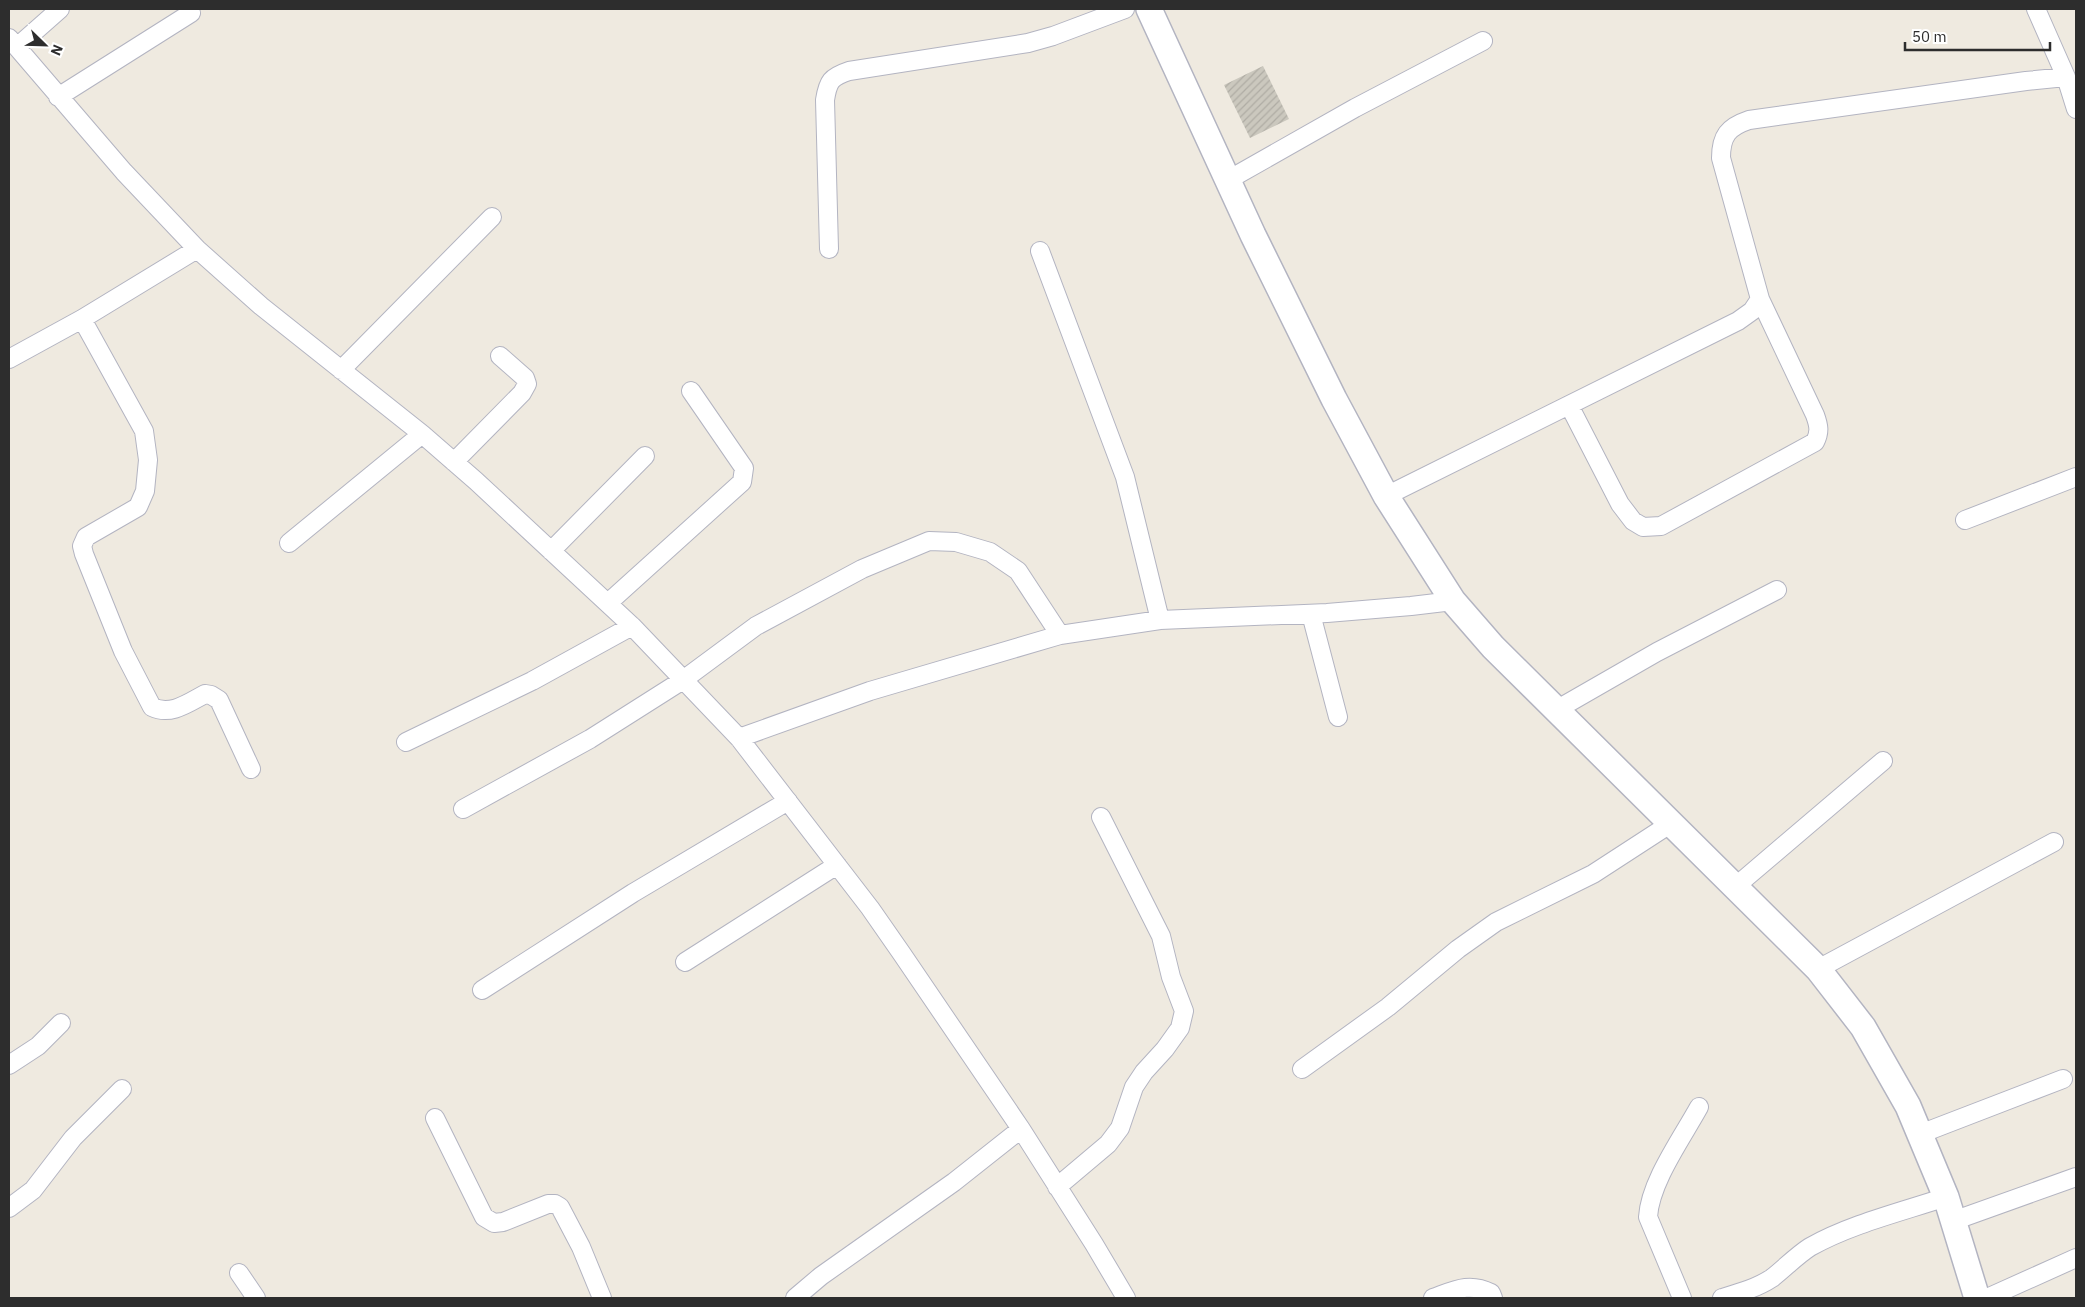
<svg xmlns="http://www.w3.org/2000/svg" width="2085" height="1307" viewBox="0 0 2085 1307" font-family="'IBM Plex Sans',sans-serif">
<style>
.building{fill:url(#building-hatch)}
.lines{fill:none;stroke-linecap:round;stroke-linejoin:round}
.street-casing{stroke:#b3b4c1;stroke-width:20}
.secondary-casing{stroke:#b3b4c1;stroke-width:28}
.street{stroke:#fff;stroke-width:18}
.secondary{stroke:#fff;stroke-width:25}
</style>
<defs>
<pattern id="building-hatch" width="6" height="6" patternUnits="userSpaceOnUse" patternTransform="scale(1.25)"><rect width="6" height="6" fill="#cbc8be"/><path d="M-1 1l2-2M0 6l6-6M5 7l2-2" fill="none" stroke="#afaca4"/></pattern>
</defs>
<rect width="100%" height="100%" fill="#efeae0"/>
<path class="building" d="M1263,66L1289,119L1250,138L1224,85Z"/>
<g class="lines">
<g class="street-casing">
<path id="street" d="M2036,9L2066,77L2076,109
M9,38L124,172L197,249L261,306L422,434L476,481L632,626L739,738L870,908L902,954L1021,1129L1094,1244L1126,1298
M17,47L60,9
M58,97L191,13
M1228,180L1355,108L1483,41
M829,249L825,100C828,81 831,77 849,71L1028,43L1053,36L1125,9
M1040,251L1125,477L1160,620
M82,319L144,431L148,460L145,491L138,507L86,537L82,546L84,554L123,651L152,707C171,716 188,703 205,694L211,695L219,700L251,769
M9,359L82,319L197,249
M341,370L492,217
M1569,405L1620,504L1633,521L1643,527L1661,526L1815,442C1820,432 1819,426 1815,415L1760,299
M454,462L522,393L527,384L525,378L500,356
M1386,496L1738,321L1752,311L1760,299L1721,158C1721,136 1728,127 1749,120L2026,81L2066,77
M1965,520L2076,477
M289,543L422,434
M551,551L645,456
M608,603L742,482L744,468L691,391
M1311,614L1338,717
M1556,710L1657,652L1777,590
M739,738L870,691L1060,635L1160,620L1327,613L1411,606L1453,601
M406,742L532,681L632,626
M463,809L590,739L683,680L756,626L862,569L929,541L956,542L990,552L1018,571L1060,635
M1735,887L1883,761
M685,962L837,865
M1818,969L2054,842
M482,990L633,893L788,801
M9,1065L38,1046L61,1023
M1302,1069L1388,1007L1458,949L1496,922L1593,874L1670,824
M435,1118L484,1217L494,1223L503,1222L548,1204H555L560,1207L581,1247L602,1298
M1920,1134L2063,1079
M1057,1187L1108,1144L1120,1128L1134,1087L1144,1072L1165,1049L1180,1028L1184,1011L1171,977L1161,936L1101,817
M9,1208L33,1190L73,1138L122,1089
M1953,1221L2076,1177
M239,1273L256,1298
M795,1298L821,1276L954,1182L1021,1129
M1433,1298C1455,1290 1469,1282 1491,1293L1493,1298
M1682,1298L1648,1217C1650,1182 1682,1138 1699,1107
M1722,1298C1739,1293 1757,1288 1772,1278C1785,1268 1796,1256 1810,1247C1851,1224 1901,1212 1946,1197
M1987,1298L2076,1258"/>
</g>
<g class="secondary-casing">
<path id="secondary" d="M1149,9L1253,235L1334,399L1386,496L1453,601L1493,647L1818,969L1863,1027L1908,1106L1946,1197L1977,1298"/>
</g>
<use href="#street" class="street"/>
<use href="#secondary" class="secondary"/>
</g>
<rect width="2085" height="1307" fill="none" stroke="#2d2d2d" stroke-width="20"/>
<g transform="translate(45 45) rotate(113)" stroke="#ffffff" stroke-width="4" paint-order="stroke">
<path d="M0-4L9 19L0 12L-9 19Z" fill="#2d2d2d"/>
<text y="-8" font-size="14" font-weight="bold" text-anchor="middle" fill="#2d2d2d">N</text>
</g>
<path d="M1905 42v8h145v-8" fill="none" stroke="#2d2d2d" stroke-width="2.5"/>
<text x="1912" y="42" font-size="15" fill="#2d2d2d" stroke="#ffffff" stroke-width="4" paint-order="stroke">50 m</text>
</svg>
